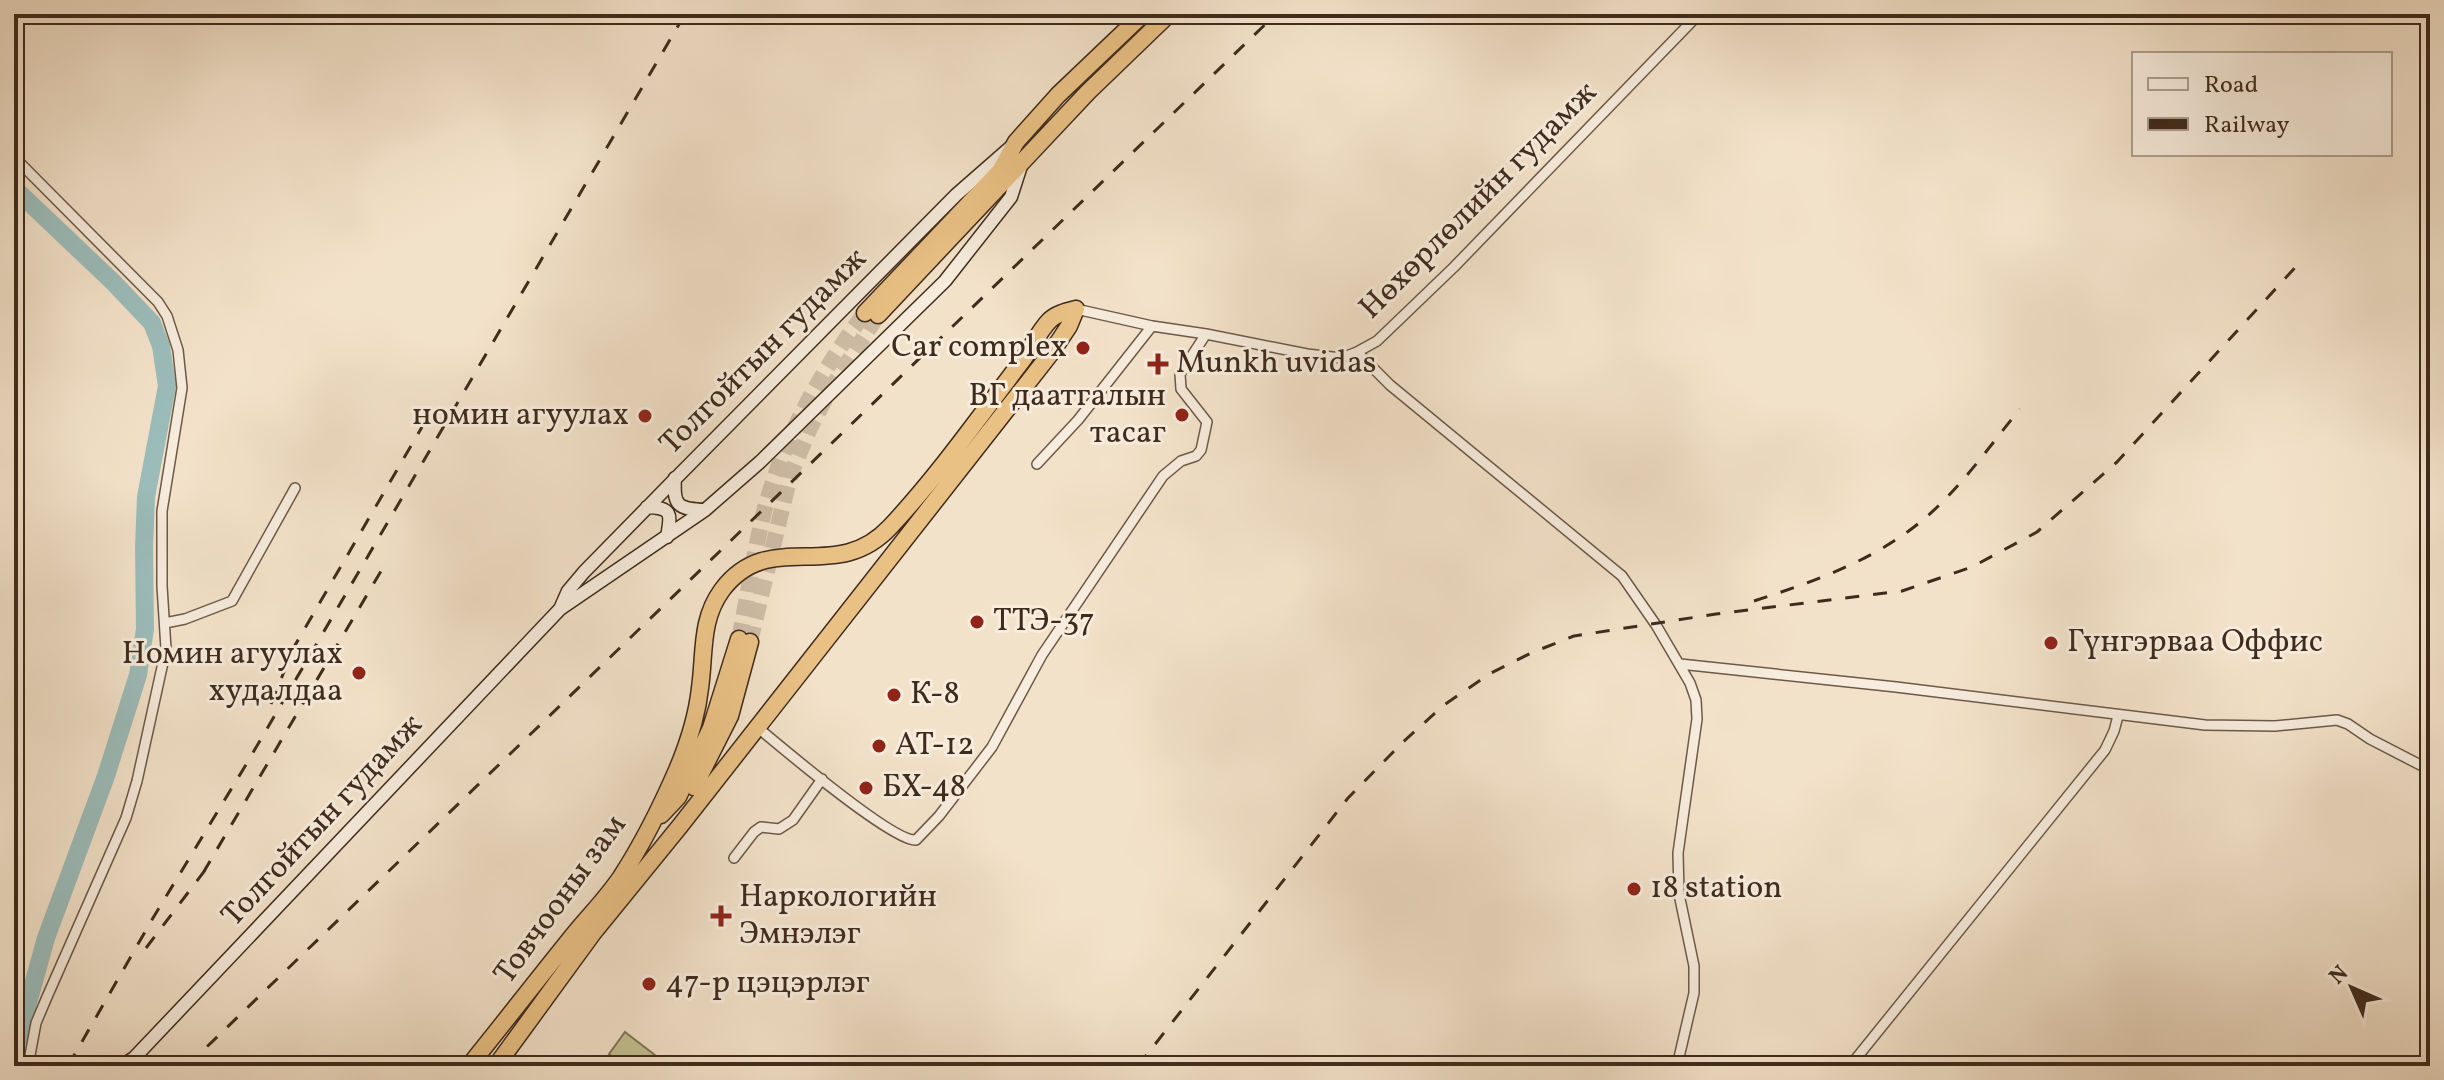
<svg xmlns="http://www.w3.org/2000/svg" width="2444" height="1080" viewBox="0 0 2444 1080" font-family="Vollkorn,serif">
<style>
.green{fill:#c3c192;stroke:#817657;stroke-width:2}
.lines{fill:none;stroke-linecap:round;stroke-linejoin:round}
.river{stroke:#9cbdbb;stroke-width:18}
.highway-tunnel{stroke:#cfbda7;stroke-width:16;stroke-dasharray:16 8;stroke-linecap:butt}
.street-casing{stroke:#6c5948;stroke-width:12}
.secondary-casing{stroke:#3f2b1c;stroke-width:15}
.highway-casing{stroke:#3f2b1c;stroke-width:19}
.street{stroke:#f7ecdd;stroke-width:9}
.secondary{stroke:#f7ecdd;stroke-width:12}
.highway{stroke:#eac185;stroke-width:16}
.rail{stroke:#3f2b1c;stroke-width:3;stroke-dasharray:14 14;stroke-linecap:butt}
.poi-dot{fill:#8f2418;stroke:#f7ecdd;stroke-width:3}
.labels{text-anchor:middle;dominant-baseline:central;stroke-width:6;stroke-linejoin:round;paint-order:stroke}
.street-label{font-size:32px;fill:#3f2b1c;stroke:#f7ecdd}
.poi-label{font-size:32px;fill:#3f2b1c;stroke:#f7ecdd;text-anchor:start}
</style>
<rect width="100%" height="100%" fill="#f3e2ca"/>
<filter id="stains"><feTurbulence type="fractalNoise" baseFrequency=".0025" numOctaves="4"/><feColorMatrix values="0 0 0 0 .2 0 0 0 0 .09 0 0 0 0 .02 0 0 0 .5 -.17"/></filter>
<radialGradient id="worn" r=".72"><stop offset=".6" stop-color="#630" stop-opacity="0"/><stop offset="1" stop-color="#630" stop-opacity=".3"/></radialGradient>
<path class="green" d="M625,1032L660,1059L655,1066H625L609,1054Z"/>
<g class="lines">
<path class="river" d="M14,188L113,282L152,323L161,346L167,386L146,497L144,547L145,629L138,675L106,776L46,938L16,1046"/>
<path class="highway-tunnel" d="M739,639C748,596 754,551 765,508C784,438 821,370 865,313
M750,642L790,476L810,428L831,388L878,315"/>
<g class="street-casing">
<path id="street" d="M14,157L158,302L167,316L178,350L182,388L162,511V586L166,649L137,781L126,818L47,997L36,1023L28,1066
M1076,309L1152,326L1206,334L1307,354L1341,358L1357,352L1377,341L1454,267L1699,14
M1357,352L1390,385L1622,576L1656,625L1690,683L1696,700L1697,719L1678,853L1679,894L1694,966V993L1677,1066
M1037,464L1078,420L1152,326
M165,623L185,619L232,601L295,488
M1680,664L1896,687L2205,725L2275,726L2337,720L2348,724L2370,739L2430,770
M757,727C781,747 893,842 916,840L939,816L992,747L1042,655L1163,476L1181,461L1196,456L1201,450L1207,422L1181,389L1180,374L1206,334
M734,858L754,832L761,827L779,829L793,820L822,779
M1850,1066L2105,750L2114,731L2118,716"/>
</g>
<g class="secondary-casing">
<path id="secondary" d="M675,478C673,506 678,509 705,510
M647,507C673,508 671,514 667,537
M560,609L568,591L584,572L682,472L956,195L1012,146
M121,1066L134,1058L560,609L705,510L760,462L945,281L1011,197L1021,166"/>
</g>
<g class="highway-casing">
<path id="highway" d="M865,313L1000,171L1016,142L1058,95L1143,14
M878,315L1088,92L1169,14
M694,787L730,716L750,642
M661,815L678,797L711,728L739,639
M469,1066C503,1024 537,980 571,938C587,918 606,899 621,877C643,843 661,807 677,770C688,744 697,716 700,688C705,653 700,620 722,590C770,526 835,586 890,527C938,476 979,417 1022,361C1031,349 1039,331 1049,321C1055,314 1068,311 1076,309
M496,1066L593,933L680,826L1051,353L1069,326L1076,309"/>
</g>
<use href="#street" class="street"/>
<use href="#secondary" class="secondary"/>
<use href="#highway" class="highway"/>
<path class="rail" d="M1754,601C1810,583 1867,563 1914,527C1956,495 1987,449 2020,409
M271,704L294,647L422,427
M203,873L384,566
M146,948L209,865
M68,1066L153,918L244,768L685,14
M187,1066L1276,14
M1138,1066L1348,798L1403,742L1444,705L1491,673L1531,653L1574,636L1716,614L1902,591L1972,567L2037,532L2117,462L2302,260"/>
</g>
<g class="poi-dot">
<circle cx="1083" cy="348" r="8"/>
<path d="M1154 352h8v8h8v8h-8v8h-8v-8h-8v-8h8z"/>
<circle cx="1182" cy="415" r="8"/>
<circle cx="645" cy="416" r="8"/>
<circle cx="977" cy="622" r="8"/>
<circle cx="2051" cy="643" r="8"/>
<circle cx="359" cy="673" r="8"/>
<circle cx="894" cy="695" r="8"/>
<circle cx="879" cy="746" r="8"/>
<circle cx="866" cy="788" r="8"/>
<circle cx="1634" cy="889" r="8"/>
<path d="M717 904h8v8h8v8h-8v8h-8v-8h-8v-8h8z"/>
<circle cx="649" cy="984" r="8"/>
</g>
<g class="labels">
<g class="street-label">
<text transform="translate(1479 201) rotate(-45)">Нөхөрлөлийн гудамж</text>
<text transform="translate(764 352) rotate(-45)">Толгойтын гудамж</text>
<text transform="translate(323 821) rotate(-47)">Толгойтын гудамж</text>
<text transform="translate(561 900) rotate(-54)">Товчооны зам</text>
</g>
<g class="poi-label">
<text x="1067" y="348" text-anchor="end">Car complex</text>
<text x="1176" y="364">Munkh uvidas</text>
<text x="1166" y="397" text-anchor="end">ВГ даатгалын<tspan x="1166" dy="37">тасаг</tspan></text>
<text x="629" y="416" text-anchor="end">номин агуулах</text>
<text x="993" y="622">ТТЭ-37</text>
<text x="2067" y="643">Гүнгэрваа Оффис</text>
<text x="343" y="655" text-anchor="end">Номин агуулах<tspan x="343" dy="37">худалдаа</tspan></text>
<text x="910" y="695">К-8</text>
<text x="895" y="746">АТ-12</text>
<text x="882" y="788">БХ-48</text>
<text x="1650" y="889">18 station</text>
<text x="739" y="898">Наркологийн<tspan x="739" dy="37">Эмнэлэг</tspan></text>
<text x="665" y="984">47-р цэцэрлэг</text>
</g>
</g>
<rect width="2444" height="1080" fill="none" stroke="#f3e2ca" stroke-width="48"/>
<rect x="16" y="16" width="2412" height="1048" fill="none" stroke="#3f2b1c" stroke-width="4"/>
<rect x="24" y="24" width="2396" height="1032" fill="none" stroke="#3f2b1c" stroke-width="2"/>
<rect x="2132" y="52" width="260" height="104" fill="#f7ecdd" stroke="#ad9f90" stroke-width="2"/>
<rect x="2148" y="78" width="40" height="12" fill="#f7ecdd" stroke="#ad9f90" stroke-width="2"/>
<text x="2204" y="92" font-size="24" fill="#3f2b1c">Road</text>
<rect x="2148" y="118" width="40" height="12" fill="#3f2b1c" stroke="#ad9f90" stroke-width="2"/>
<text x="2204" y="132" font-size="24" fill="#3f2b1c">Railway</text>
<g transform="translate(2352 988) rotate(315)" stroke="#f7ecdd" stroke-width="6" paint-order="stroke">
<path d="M0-6L14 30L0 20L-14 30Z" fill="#3f2b1c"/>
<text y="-12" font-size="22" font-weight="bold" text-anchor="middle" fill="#3f2b1c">N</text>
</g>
<rect width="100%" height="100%" filter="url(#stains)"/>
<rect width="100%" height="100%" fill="url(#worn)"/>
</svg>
